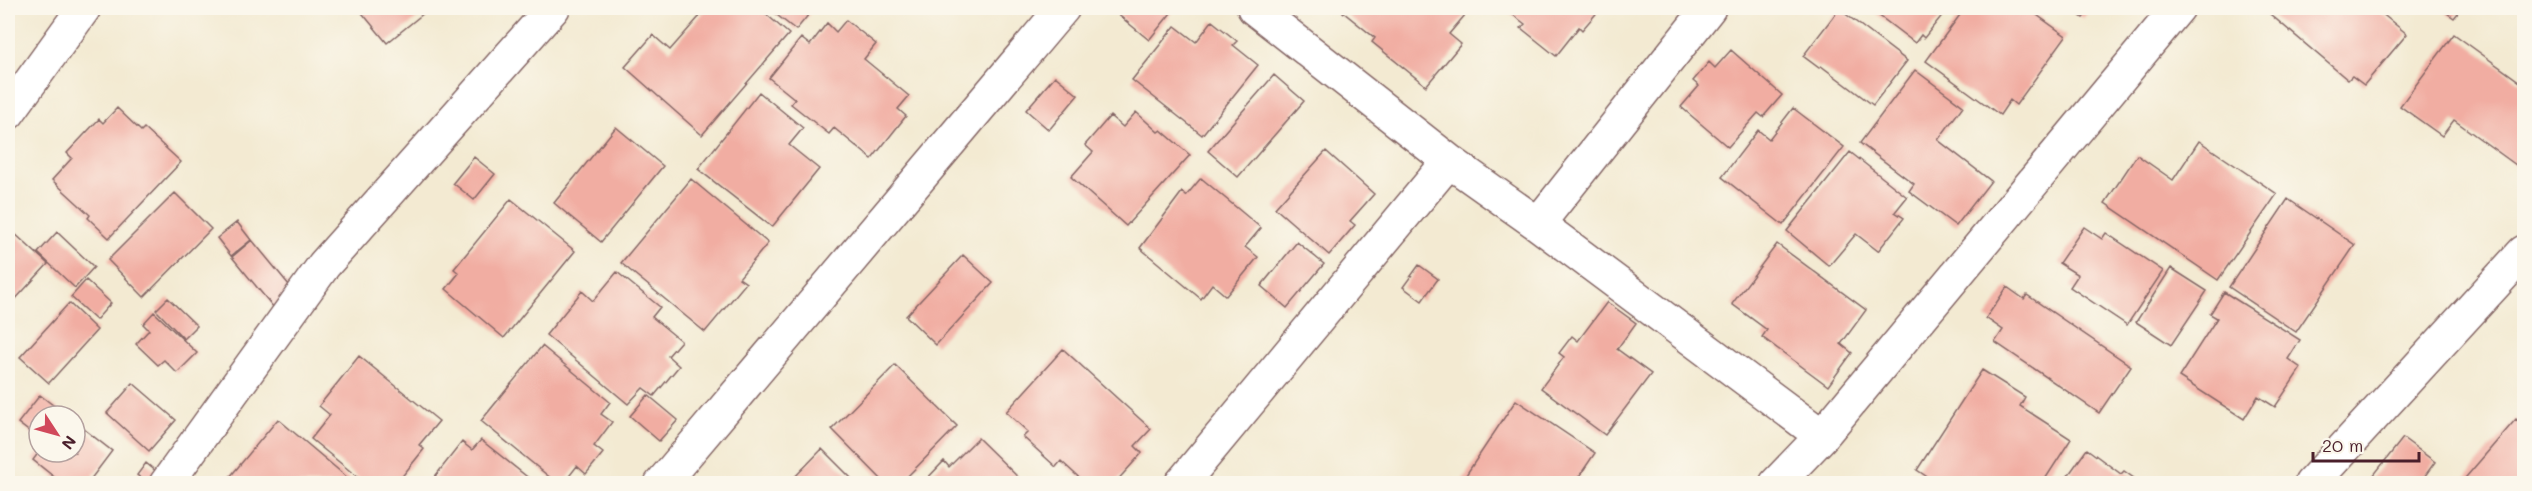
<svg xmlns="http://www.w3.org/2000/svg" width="2532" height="491" viewBox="0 0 2532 491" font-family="Mali,sans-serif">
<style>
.building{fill:#f1ada2}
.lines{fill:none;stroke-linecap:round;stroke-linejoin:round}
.street-casing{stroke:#856665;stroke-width:36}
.street{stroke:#fff;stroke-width:33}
</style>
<rect width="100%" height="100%" fill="#fbf7ec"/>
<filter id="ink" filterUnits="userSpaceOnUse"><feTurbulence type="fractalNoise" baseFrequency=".0167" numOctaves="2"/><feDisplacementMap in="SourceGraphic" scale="12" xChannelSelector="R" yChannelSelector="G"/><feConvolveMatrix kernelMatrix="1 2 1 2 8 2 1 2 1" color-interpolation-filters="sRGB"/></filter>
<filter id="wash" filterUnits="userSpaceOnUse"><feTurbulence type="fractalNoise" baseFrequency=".008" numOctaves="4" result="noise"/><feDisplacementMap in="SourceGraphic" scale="24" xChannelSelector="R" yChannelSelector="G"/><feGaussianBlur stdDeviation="1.35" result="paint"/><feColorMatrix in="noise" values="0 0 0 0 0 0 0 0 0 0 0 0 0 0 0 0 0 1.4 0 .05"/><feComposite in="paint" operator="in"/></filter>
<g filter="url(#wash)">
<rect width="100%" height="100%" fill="#f3ead2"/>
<g id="blocks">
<path class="building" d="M358,8H430L387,43Z
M707,8H759L789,34L702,135L625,67L653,35L670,50Z
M768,8H814L796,30Z
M1110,8H1175L1149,40Z
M1338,8H1471L1449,34L1461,44L1426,86L1372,42L1375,38Z
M1504,8H1601L1582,30L1579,27L1556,56L1521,28L1525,24Z
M1869,8H1948L1924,38L1921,35L1915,43Z
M1965,8H2027L2066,36L2016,105L2010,100L2000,115L1926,61Z
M2069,8H2091L2083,18Z
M2265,8H2375L2407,34L2364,85L2352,76L2348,80L2264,9Z
M2440,8H2462L2454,18Z
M1839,9L1907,61L1873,105L1821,66L1819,68L1803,56Z
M846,20L876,44L864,59L909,96L898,109L906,116L872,159L834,128L829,134L791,104L795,99L769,78L801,38L810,45L827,23L836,32Z
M1212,21L1237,41L1233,45L1258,65L1202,135L1132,80L1175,26L1196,42Z
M2454,34L2524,85V153L2516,165L2454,120L2442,136L2400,106Z
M1731,50L1782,95L1763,117L1758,113L1728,147L1681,107L1699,86L1693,81L1709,62L1715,68Z
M1915,70L1963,106L1938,140L1991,181L1956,226L1909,191L1914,184L1860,143Z
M1274,75L1304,101L1238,177L1208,151Z
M1055,76L1078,95L1049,130L1026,110Z
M759,92L803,128L789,145L819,169L772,227L698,169Z
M117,108L141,131L144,128L181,162L109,238L88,218L90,215L52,180L72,158L67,153L99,119L103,123Z
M1793,108L1844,147L1783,225L1722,177L1758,130L1769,139Z
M1136,112L1158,132L1161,130L1190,155L1126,226L1071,177L1093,152L1085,145L1110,116L1123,127Z
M616,127L663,166L601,242L554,203Z
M2199,141L2277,194L2218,280L2105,203L2137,155L2173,180Z
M1326,151L1374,194L1350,221L1355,225L1329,255L1275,208Z
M1850,152L1907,197L1895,212L1904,218L1878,251L1856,234L1829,266L1787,231Z
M474,157L495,174L474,200L453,183Z
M1201,178L1261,228L1245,247L1258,257L1226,296L1212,284L1201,299L1140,248L1182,192L1186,196Z
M691,179L768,243L739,278L746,283L705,332L621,263Z
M175,193L211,229L144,297L108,260Z
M511,199L575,251L504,338L446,289L459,273L454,269Z
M2288,199L2355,245L2296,332L2229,287Z
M237,222L251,240L231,256L217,238Z
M2084,227L2102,239L2106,233L2163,271L2127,325L2070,287L2078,275L2059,263Z
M13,232L48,264L11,304L8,301V238Z
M57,232L94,267L75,288L38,253Z
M252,240L294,291L274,308L232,257Z
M1297,242L1324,264L1287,308L1261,286Z
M1777,244L1866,310L1841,344L1852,353L1828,386L1762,337L1767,330L1732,304Z
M963,255L993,283L936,345L906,316Z
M1419,265L1438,279L1422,301L1403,287Z
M2171,268L2207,291L2171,345L2136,322Z
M617,272L660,307L652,317L681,341L668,356L679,366L654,396L643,388L628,404L546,335L582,291L593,301Z
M86,280L111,303L96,320L71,297Z
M2007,287L2024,299L2027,295L2131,366L2099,413L1995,342L2003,330L1986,318Z
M2224,292L2300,340L2288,359L2301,368L2275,407L2258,396L2244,419L2179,377L2217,318L2210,314Z
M168,298L197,326L184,339L156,310Z
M1607,302L1636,323L1617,349L1651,374L1605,435L1541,388L1564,357L1559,353L1572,336L1578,341Z
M69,303L97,330L49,383L20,357Z
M154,312L197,353L177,373L164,360L158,365L136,344L149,330L143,324Z
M542,346L610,402L601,414L612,422L594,446L603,453L586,474L577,466L563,484H558L481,421Z
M1063,349L1151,429L1135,446L1142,453L1114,484H1107L1103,480L1100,484H1086L1061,461L1056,467L1023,437L1028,432L1006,412Z
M359,356L439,421L419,445L424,449L396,484H366L311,439L330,415L319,406Z
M895,365L957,426L900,484H886L832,429Z
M1982,370L2025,397L2020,406L2071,439L2042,484H1938L1917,470Z
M133,383L176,420L149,451L107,413Z
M40,395L67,416H39V439L18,423Z
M648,395L678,420L659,441L630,416Z
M1516,400L1595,453L1574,484H1460Z
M278,419L355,484H224Z
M2516,419L2524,426V484H2460Z
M75,422L112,451L87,484H63L33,460L39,452H75Z
M978,438L1025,484H922L944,461L949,467Z
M2403,438L2435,462L2419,484H2373L2369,481Z
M481,440L536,484H429L462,442L472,450Z
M822,449L857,484H788Z
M2087,449L2121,474L2124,471L2142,484H2062Z
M146,463L163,477L159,484H148L137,475Z"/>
</g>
</g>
<g filter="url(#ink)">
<use href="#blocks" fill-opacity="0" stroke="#856665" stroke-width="1.5"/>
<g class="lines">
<g class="street-casing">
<path id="street" d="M1254,8L1449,161L1538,224L1822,436
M8,113L84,8
M1538,224L1709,8
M166,484L324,265L553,8
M661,484L1063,8
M1181,484L1449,161
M1776,484L1822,436L2178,8
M2311,484L2524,252"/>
</g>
<use href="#street" class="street"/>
</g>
</g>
<rect width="2532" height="491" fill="none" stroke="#fbf7ec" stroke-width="30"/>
<g transform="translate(57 434) rotate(126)"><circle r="28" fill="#fbf7ec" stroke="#b4a19f" stroke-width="1.5"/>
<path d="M0-4.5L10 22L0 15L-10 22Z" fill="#d1495b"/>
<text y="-9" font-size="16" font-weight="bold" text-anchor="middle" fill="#4a1f2b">N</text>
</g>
<path d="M2313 452v9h106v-9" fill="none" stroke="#4a1f2b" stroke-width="3"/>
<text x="2322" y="452" font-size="18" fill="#4a1f2b" stroke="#fbf7ec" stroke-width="4.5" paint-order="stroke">20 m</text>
</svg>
